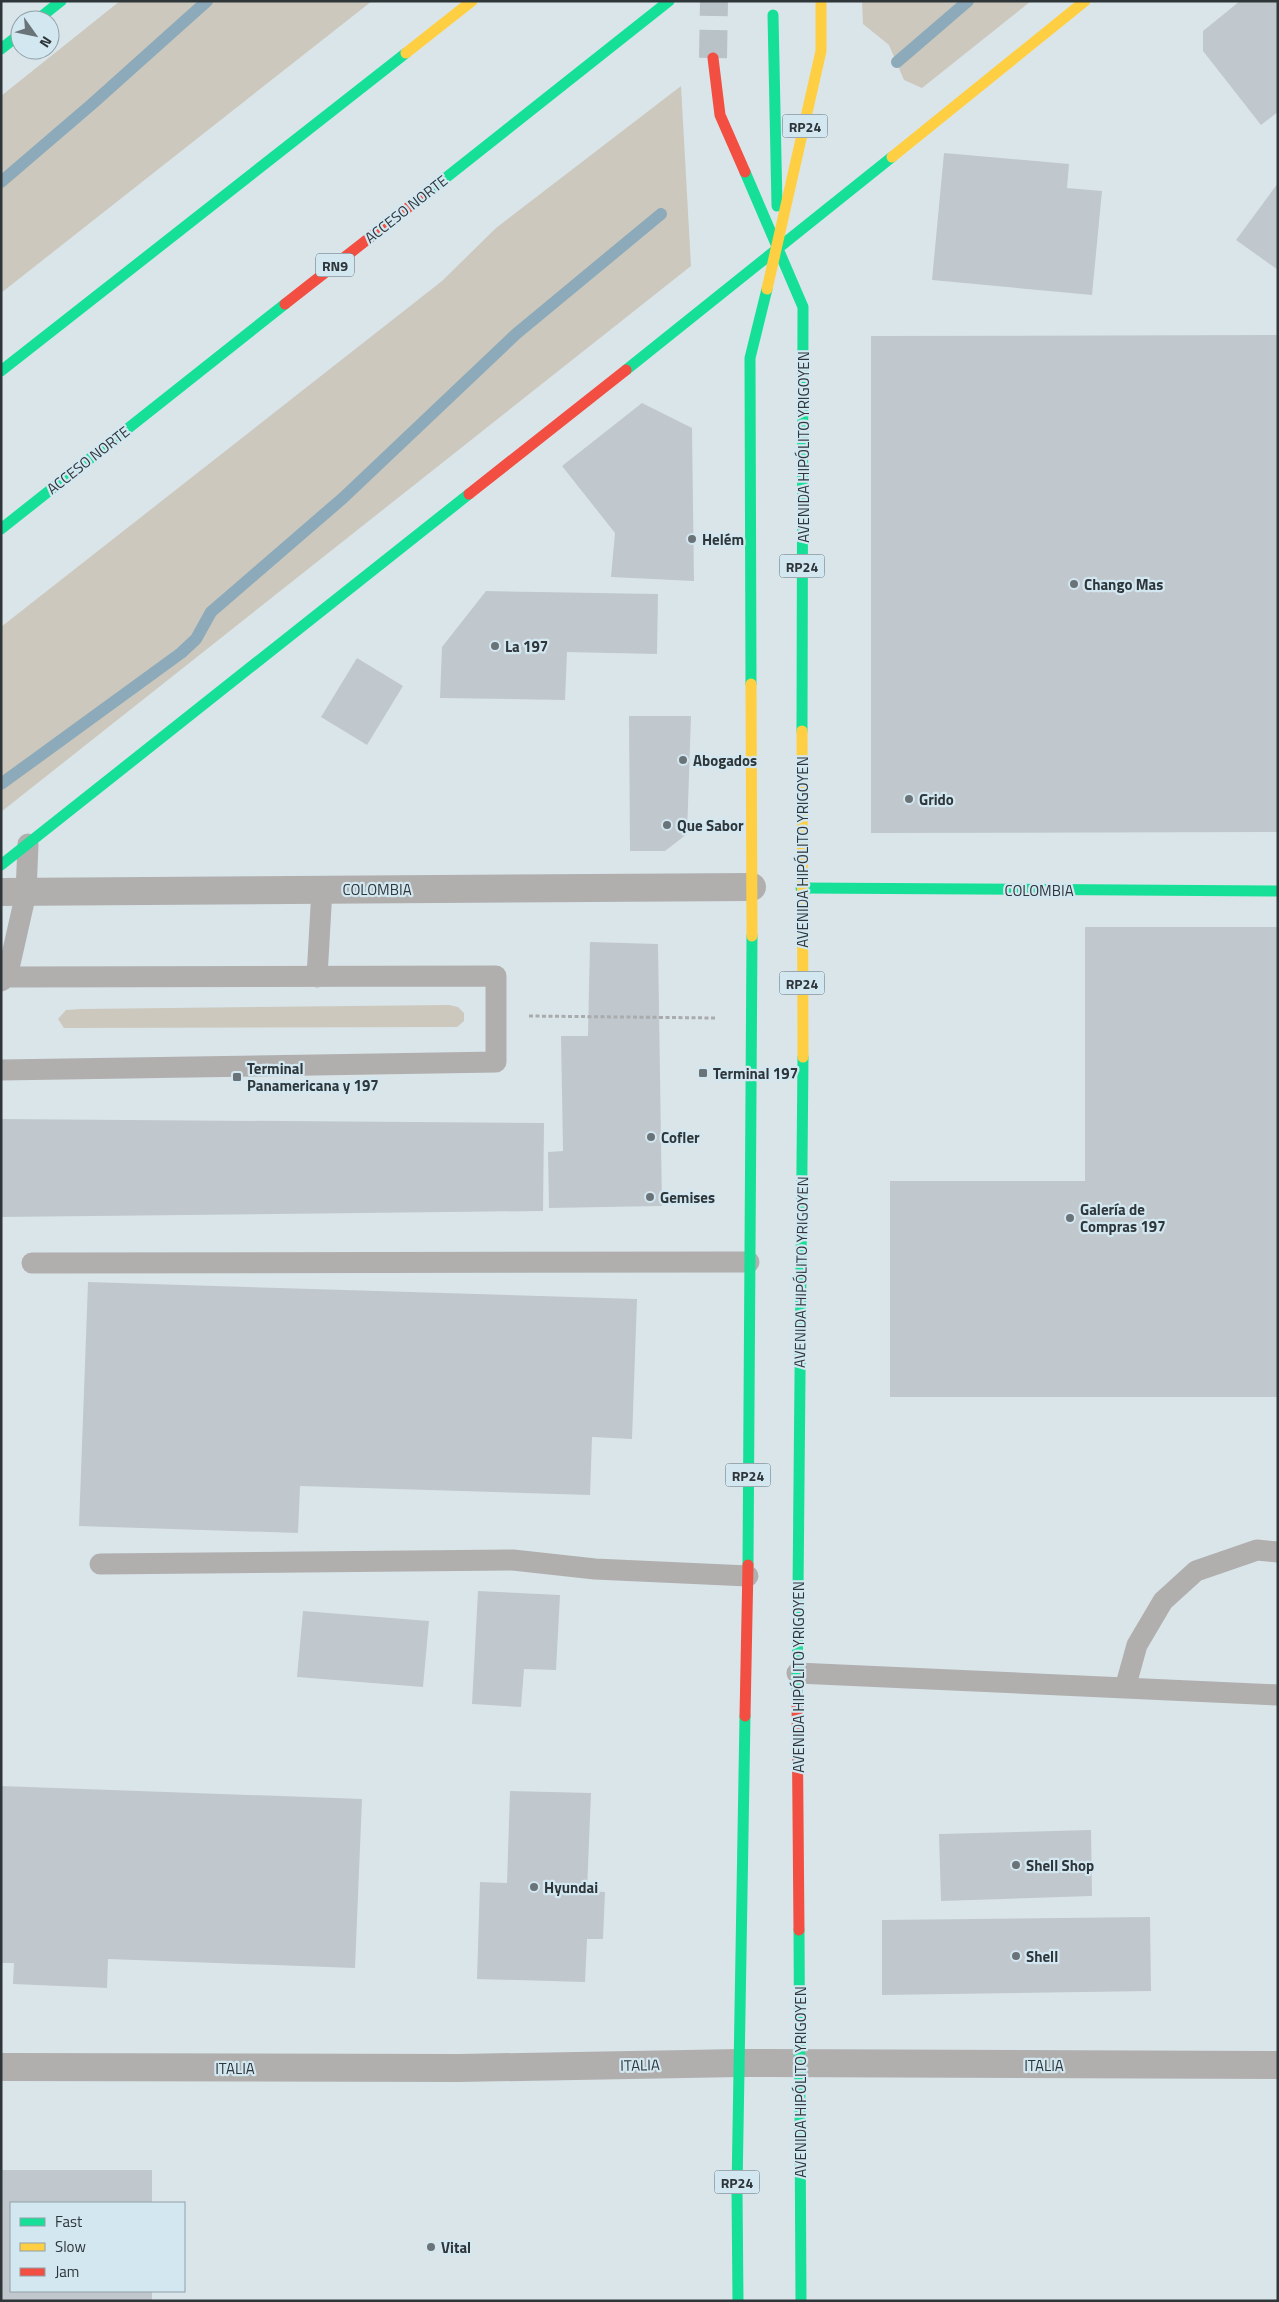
<svg xmlns="http://www.w3.org/2000/svg" width="1279" height="2302" viewBox="0 0 1279 2302" font-family="'Titillium Web',sans-serif">
<style>
.green{fill:#ccc8bd}
.lines{fill:none;stroke-linecap:round;stroke-linejoin:round}
.stream{stroke:#8caab9;stroke-width:12}
.building{fill:#c0c8cd}
.primary-tunnel{stroke:#b8c2c7;stroke-width:28;stroke-dasharray:28 14;stroke-linecap:butt}
.path{stroke:#a9abac;stroke-width:3;stroke-dasharray:4 2.5;stroke-linecap:butt}
.lane{stroke:#b0afae;stroke-width:21}
.street{stroke:#b0afae;stroke-width:28}
.fast{stroke:#16e098;stroke-width:11}
.slow{stroke:#ffcf43;stroke-width:11}
.jam{stroke:#f24e42;stroke-width:11}
.poi-dot{fill:#6a7378;stroke:#d3e7f1;stroke-width:2}
.labels{text-anchor:middle;dominant-baseline:central;stroke-width:4.5;stroke-linejoin:round;paint-order:stroke}
.shield{fill:#d3e7f1;stroke:#606b71;stroke-width:1}
.shield-label{font-size:14px;font-weight:bold;fill:#2e363a}
.street-label{font-size:15px;fill:#2e363a;stroke:#d3e7f1}
.poi-label{font-size:15px;font-weight:bold;fill:#2e363a;stroke:#d3e7f1;text-anchor:start}
</style>
<rect width="100%" height="100%" fill="#dae5ea"/>
<path class="green" d="M120,1H372L1,293V96Z
M862,1H1031L922,88L904,80L889,45L863,24Z
M681,86L691,266L1,812V627L442,281L496,228Z
M449,1005L458,1007L464,1013V1021L457,1027L64,1028L58,1019L66,1010L81,1009Z"/>
<g class="lines">
<path class="stream" d="M897,62L968,1
M1,182L92,104L207,1
M1,784L181,653L196,639L211,612L343,498L516,334L661,214"/>
</g>
<path class="building" d="M1240,1H1278V112L1261,125L1203,51V31Z
M944,153L1069,164L1067,188L1102,191L1092,295L932,280Z
M1278,183V270L1236,240Z
M1278,335V832L871,833V336Z
M642,403L692,428L694,581L611,577L615,533L562,466Z
M486,591L658,594L657,654L567,652L565,700L440,698L442,647Z
M357,658L403,686L367,745L321,717Z
M629,716H691L687,834L665,851H630Z
M1085,927H1278V1397H890V1181H1085Z
M590,942L658,944L662,1206L549,1208L548,1152L563,1151L561,1036H588Z
M1,1119L544,1123L543,1211L1,1217Z
M88,1282L637,1299L632,1439L592,1437L590,1495L300,1486L298,1533L79,1526Z
M478,1591L560,1595L556,1670L524,1669L521,1707L472,1704Z
M303,1611L429,1621L423,1687L297,1677Z
M1,1786L362,1799L355,1968L108,1959L107,1988L13,1984L14,1963H1Z
M510,1791L591,1793L587,1891L605,1892L603,1939H587L585,1982L477,1979L480,1882L507,1883Z
M1091,1830L1092,1896L941,1901L939,1834Z
M1150,1917L1151,1991L882,1995V1920Z
M1,2170H152V2203H11V2291H152V2301H1Z"/>
<g class="lines">
<path class="primary-tunnel" d="M713,58L714,1"/>
<path class="path" d="M529,1016L716,1018"/>
<path class="lane" d="M7,977L26,893L28,844
M317,977L322,889
M1,981L7,977L496,976V1062L1,1070
M32,1263L749,1262
M100,1564L513,1560L595,1569L748,1576
M797,1673L1278,1695
M1125,1688L1137,1645L1163,1601L1196,1571L1257,1550L1278,1552"/>
<path class="street" d="M1,892L752,887
M1,2067L459,2068L740,2063L1278,2065"/>
<path class="fast" d="M773,15L777,206
M37,20L61,1
M1,49L20,34
M745,172L803,307L802,731
M419,199L669,1
M626,370L892,157
M1,371L406,53
M1,529L285,304
M751,684L750,358L767,289
M1,865L469,494
M801,888L1278,891
M748,1565L752,936
M797,1698L803,1057
M799,1930L801,2301
M738,2301L737,2189L745,1716"/>
<path class="slow" d="M406,53L472,1
M892,157L1085,1
M767,289L821,51V1
M751,684L752,936
M802,731L803,1057"/>
<path class="jam" d="M713,58L720,115L745,172
M285,304L419,199
M469,494L626,370
M797,1698L799,1930
M745,1716L748,1565"/>
</g>
<g class="poi-dot">
<circle cx="692" cy="539" r="5"/>
<circle cx="1074" cy="584" r="5"/>
<circle cx="495" cy="646" r="5"/>
<circle cx="683" cy="760" r="5"/>
<circle cx="909" cy="799" r="5"/>
<circle cx="667" cy="825" r="5"/>
<rect x="698" y="1068" width="10" height="10" rx="2.5"/>
<rect x="232" y="1072" width="10" height="10" rx="2.5"/>
<circle cx="651" cy="1137" r="5"/>
<circle cx="650" cy="1197" r="5"/>
<circle cx="1070" cy="1218" r="5"/>
<circle cx="1016" cy="1865" r="5"/>
<circle cx="534" cy="1887" r="5"/>
<circle cx="1016" cy="1956" r="5"/>
<circle cx="431" cy="2247" r="5"/>
</g>
<g class="labels">
<g class="shield">
<rect x="782.5" y="114.5" width="45" height="23" rx="4"/>
<rect x="316" y="253.5" width="38" height="23" rx="4"/>
<rect x="779.5" y="554.5" width="45" height="23" rx="4"/>
<rect x="779.5" y="971.5" width="45" height="23" rx="4"/>
<rect x="725.5" y="1463.5" width="45" height="23" rx="4"/>
<rect x="714.5" y="2170.5" width="45" height="23" rx="4"/>
</g>
<g class="shield-label">
<text x="805" y="126">RP24</text>
<text x="335" y="265">RN9</text>
<text x="802" y="566">RP24</text>
<text x="802" y="983">RP24</text>
<text x="748" y="1475">RP24</text>
<text x="737" y="2182">RP24</text>
</g>
<g class="street-label">
<text transform="translate(406 209) rotate(-38)">ACCESO NORTE</text>
<text transform="translate(803 447) rotate(-90)">AVENIDA HIPÓLITO YRIGOYEN</text>
<text transform="translate(88 460) rotate(-38)">ACCESO NORTE</text>
<text transform="translate(802 852) rotate(-90)">AVENIDA HIPÓLITO YRIGOYEN</text>
<text x="377" y="889">COLOMBIA</text>
<text x="1039" y="890">COLOMBIA</text>
<text transform="translate(801 1272) rotate(-89)">AVENIDA HIPÓLITO YRIGOYEN</text>
<text transform="translate(798 1677) rotate(-90)">AVENIDA HIPÓLITO YRIGOYEN</text>
<text transform="translate(640 2065) rotate(-1)">ITALIA</text>
<text x="1044" y="2065">ITALIA</text>
<text x="235" y="2068">ITALIA</text>
<text transform="translate(800 2082) rotate(-90)">AVENIDA HIPÓLITO YRIGOYEN</text>
</g>
<g class="poi-label">
<text x="702" y="539">Helém</text>
<text x="1084" y="584">Chango Mas</text>
<text x="505" y="646">La 197</text>
<text x="693" y="760">Abogados</text>
<text x="919" y="799">Grido</text>
<text x="677" y="825">Que Sabor</text>
<text x="247" y="1068">Terminal<tspan x="247" dy="17">Panamericana y 197</tspan></text>
<text x="713" y="1073">Terminal 197</text>
<text x="661" y="1137">Cofler</text>
<text x="660" y="1197">Gemises</text>
<text x="1080" y="1209">Galería de<tspan x="1080" dy="17">Compras 197</tspan></text>
<text x="1026" y="1865">Shell Shop</text>
<text x="544" y="1887">Hyundai</text>
<text x="1026" y="1956">Shell</text>
<text x="441" y="2247">Vital</text>
</g>
</g>
<rect width="1279" height="2302" fill="none" stroke="#2e363a" stroke-width="5"/>
<rect x="10" y="2202" width="175" height="90" fill="#d3e7f1" stroke="#91a0a8"/>
<rect x="20" y="2218" width="25" height="8" fill="#16e098" stroke="#91a0a8"/>
<text x="55" y="2227" font-size="15" fill="#2e363a">Fast</text>
<rect x="20" y="2243" width="25" height="8" fill="#ffcf43" stroke="#91a0a8"/>
<text x="55" y="2252" font-size="15" fill="#2e363a">Slow</text>
<rect x="20" y="2268" width="25" height="8" fill="#f24e42" stroke="#91a0a8"/>
<text x="55" y="2277" font-size="15" fill="#2e363a">Jam</text>
<g transform="translate(35 35) rotate(123)"><circle r="24" fill="#d3e7f1" stroke="#91a0a8"/>
<path d="M0-4L9 19L0 12L-9 19Z" fill="#6a7378"/>
<text y="-8" font-size="14" font-weight="bold" text-anchor="middle" fill="#2e363a">N</text>
</g>
</svg>
